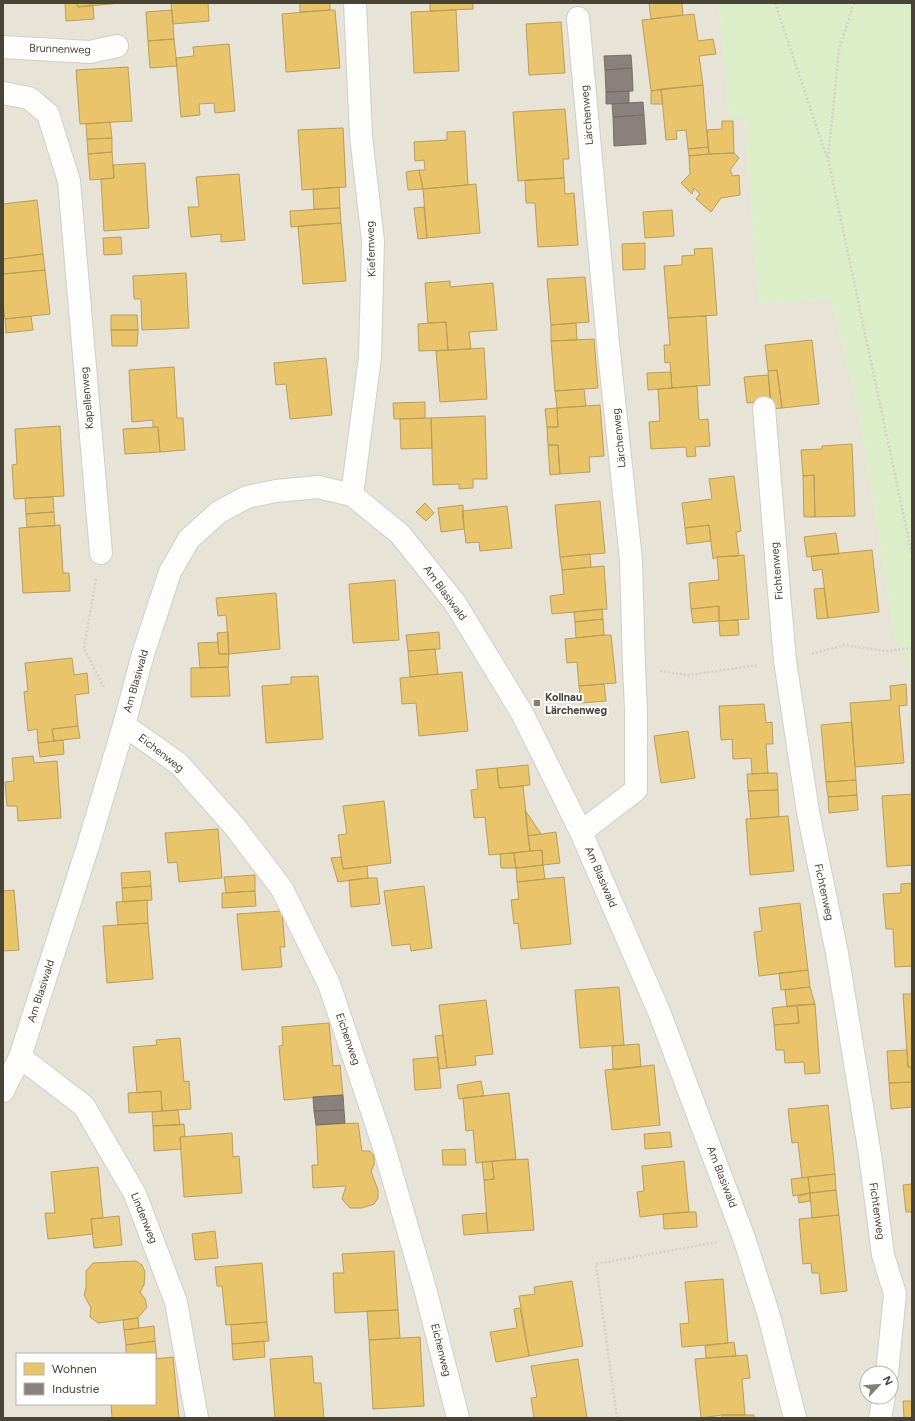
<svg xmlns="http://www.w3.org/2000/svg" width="915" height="1421" viewBox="0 0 915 1421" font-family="Figtree,sans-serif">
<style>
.residential{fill:#e7e3d7;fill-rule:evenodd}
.green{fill:#dbeec8}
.homes{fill:#e9c46a;stroke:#b99d5a}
.industry{fill:#8a817c;stroke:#766e67}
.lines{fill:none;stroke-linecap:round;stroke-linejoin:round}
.minor-casing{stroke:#d0cec7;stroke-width:24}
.path{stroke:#d2d0ca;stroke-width:2.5;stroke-dasharray:2 2;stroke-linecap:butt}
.minor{stroke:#fdfdfc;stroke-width:22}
.poi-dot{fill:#848074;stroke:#fff;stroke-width:1.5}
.labels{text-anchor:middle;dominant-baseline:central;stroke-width:4;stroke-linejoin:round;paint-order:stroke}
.street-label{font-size:11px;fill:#494335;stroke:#fff}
.poi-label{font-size:11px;font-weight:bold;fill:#494335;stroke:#fff;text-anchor:start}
</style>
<rect width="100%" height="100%" fill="#f2f0ea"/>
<path class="residential" d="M3,3H719L729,117H744L759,304L831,299L858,406L895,638L906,651L912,686V1418H3ZM17,1354H155V1404H17ZM867,1373H891V1397H867Z"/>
<path class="green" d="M719,3H912V686L906,651L895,638L858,406L831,299L759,304L744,118H729Z"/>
<path class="homes" d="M65,3H77L78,7L93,5L94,19L66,21Z
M77,3H120L78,7Z
M171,3H208L209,21L173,24Z
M300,3H330V10L300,12Z
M430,3H473V9L430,11Z
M649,3H682L683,15L651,19Z
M172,10L174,39L148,41L146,12Z
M330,10H335L340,68L286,72L282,14Z
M456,10L459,71L414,73L411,12Z
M694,14L698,41L713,39L716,54L699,56L703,85L651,91L642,20Z
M561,22L565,73L529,75L526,24Z
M174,39L177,66L150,68L148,41Z
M229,44L235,111L215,113L214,103L199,104L200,115L181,117L176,58L194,56L193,47Z
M128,67L132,121L80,124L76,70Z
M703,85L708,147L688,149L686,130L676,131L677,139L666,140L661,89Z
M661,89L663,104H651V91Z
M565,109L569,159H563L564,178L518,181L513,112Z
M722,121H733L734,153L709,154L707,130L722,129Z
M110,122L112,138L87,139L86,124Z
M343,128L346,187L302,190L298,130Z
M465,131L468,185L423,189L419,170H425L424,160L415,161L414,142L447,140V132Z
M112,138V152L88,154L87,139Z
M708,147L709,154L689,156L688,149Z
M112,152L114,178L90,180L88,154Z
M734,153L739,158L730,170L733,176L739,175L740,195L721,198L711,212L696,199L700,194L694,188L692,194L681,183L690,174L689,156L709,154Z
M145,163L149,228L104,231L101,179L114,178L113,165Z
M419,170L423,189L408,190L406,172Z
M239,174L245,240L221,242V234L191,237L188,207H199L196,177Z
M564,178L565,194L574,193L578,245L538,247L535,203H526L525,180Z
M476,184L480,233L427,238L423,189Z
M339,187L340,208L314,209L313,189Z
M37,200L43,254L3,259V204Z
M424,207L427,238L418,239L414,208Z
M340,208L341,223L291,227L290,211Z
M672,210L674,236L645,238L643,212Z
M341,223L346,281L303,284L298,226Z
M121,237L122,254L104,255L103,238Z
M645,243V269L623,270L622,244Z
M712,248L717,315L668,318L664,266L682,265V256L695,255L694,249Z
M43,254L45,270L3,274V259Z
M45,270L50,314L5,319L3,304V274Z
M186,273L189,328L142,330L141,299H134L133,276Z
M585,277L589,322L551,325L547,279Z
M450,281V287L493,283L497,330L469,332L471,349L448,350L446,322L428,323L425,283Z
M111,315H137L138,330H111Z
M31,316L33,330L6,333L5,319Z
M706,316L710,385L672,388L670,362L665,363L664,345H670L668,318Z
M446,322L448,350L419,351L418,324Z
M576,323L577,340L551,341V325Z
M111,330H138L137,346H112Z
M594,339L598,388L555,391L551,341Z
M812,340L819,404L782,408L777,370L768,371L765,345Z
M484,348L487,399L440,402L436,351Z
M326,358L332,415L290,419L286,384L276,385L274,363Z
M174,367L177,418H183L185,450L160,452L158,427H153V420L132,422L129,370Z
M777,370L782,408L771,409L768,371Z
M671,372L672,388L648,390L647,373Z
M768,375L771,401L747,403L744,377Z
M697,386L699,420L708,419L710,446L695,447L696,456L687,457L686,447L651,449L649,422L660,421L658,389Z
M584,389L586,406L557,408L555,391Z
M425,402V418L394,419L393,403Z
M600,405L604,456L589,457L590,472L560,474L558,445H548L547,427H558L557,408Z
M557,408L558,427H547L545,409Z
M485,416L487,479H473V488L459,489V484L433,485L431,418Z
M425,418H431L432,448L401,449L400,419Z
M60,426L64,496L14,499L12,465L17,464L15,429Z
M158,427L160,452L125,454L123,429Z
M852,444L855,516L815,517L814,475L803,476L801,450L822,449V446Z
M548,445H558L560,474L550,475Z
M814,475L815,517H804L803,476Z
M734,476L741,531L736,532L739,556L717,557L713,559L709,525L685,528L682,503L712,499L709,479Z
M53,497L54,512L26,514L25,498Z
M600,501L605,553L560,557L555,505Z
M425,503L434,513L426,521L416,512Z
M463,505L464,529L441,532L438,508Z
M507,506L512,548L480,551L479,542L466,543L462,511Z
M54,512L55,526L27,527L26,514Z
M60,525L63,573H69L70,591L23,593L19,528Z
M709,525L711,541L687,544L685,528Z
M836,533L839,554L807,557L804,537Z
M872,550L879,612L828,618L822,569L813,571L811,556Z
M590,554L591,567L562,570L560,557Z
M744,555L749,619L719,621V606L691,609L689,583L719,580L717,557Z
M604,566L607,609L552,614L550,596L564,594L562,570Z
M395,580L399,640L353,643L349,584Z
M824,588L828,618L817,619L814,589Z
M276,593L280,649L229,654L226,615L218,616L216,598Z
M719,606V621L693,623L691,609Z
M602,609L603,619L575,622L574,612Z
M603,619L604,635L576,638L575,622Z
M738,620L739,635L720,636L719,621Z
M228,632L229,654H219L217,633Z
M439,632L440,649L408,651L406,635Z
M604,635H611L616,683L579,686L577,662L567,663L565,639Z
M218,642L219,654H229L228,667L200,668L198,643Z
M435,649L438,674L410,677L408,651Z
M72,658L74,675L87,673L89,693L75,695L78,726L52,729L54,741L38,743L37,729L28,731L24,692L28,691L25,663Z
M228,667L230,696L191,697V668Z
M462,672L468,731L419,736L416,703L402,704L400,678Z
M318,676L323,739L266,743L262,686L291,684V677Z
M604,684L606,701L581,703L579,686Z
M906,684L907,705L899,706L904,763L855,767L850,703L891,700L890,686Z
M764,704L766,723L772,722L773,744H766L768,773L752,774L751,758L733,759L732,739L721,740L719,706Z
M852,722L856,780L826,782L821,725Z
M78,726L80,738L54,741L52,729Z
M688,731L695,778L661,783L654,736Z
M63,740L64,754L40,757L38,743Z
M33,756L34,763L57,761L61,818L18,821L17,806H7L5,782L14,781L12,758Z
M528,765L530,785L499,788L497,768Z
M497,768L499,788L523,786L530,851L489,855L485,817L474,818L471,790L478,789L476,770Z
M768,773H777L778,790L748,791L747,774Z
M856,780L857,795L828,797L826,782Z
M778,790L779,817L751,819L748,791Z
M912,794V865L887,867L882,796Z
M857,795L858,810L829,813L828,797Z
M384,801L391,863L343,869L338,835L347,834L343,806Z
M525,810L541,834L528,836Z
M788,816L794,871L750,875L746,819Z
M218,829L222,878L179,882L177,862L168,863L165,833Z
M556,832L560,863L543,865L542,850L530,851L528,836Z
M542,850L543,865L516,868L514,853Z
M514,853L516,868H501L500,854Z
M341,857L343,869L367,866L368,878L338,882L331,858Z
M543,865L545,879L517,882L516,868Z
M150,871L151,886L122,888L121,873Z
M255,875V891L226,893L224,877Z
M564,877L571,944L521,949L518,923L514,924L511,900L519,899L517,882Z
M368,878H377L380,904L351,907L349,880Z
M912,883V966L895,967L893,929H886L883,894L901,893V884Z
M151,886L152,900L123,902L122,888Z
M424,886L432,948L411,951L410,944L392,946L384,891Z
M14,890L19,950L3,951V891Z
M255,891L256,906L222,908V893Z
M147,900L148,923L118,925L116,902Z
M800,903L808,970L759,976L754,932L762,931L759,908Z
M282,911L285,947H280L282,967L242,970L237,914Z
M148,923L153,979L107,983L103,926Z
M808,970L810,987L781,990L779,973Z
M619,987L624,1045L580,1048L575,990Z
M810,987L815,1004L787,1007L785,990Z
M903,994H912V1067H908Z
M486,1000L493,1054L475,1056L476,1065L447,1068L439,1005Z
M815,1004L820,1073L805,1074L804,1062L785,1063L784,1050H776L774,1025L799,1023L797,1005Z
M797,1005L799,1023L774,1025L772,1008Z
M329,1023L333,1066L340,1065L343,1095L284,1100L279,1046L283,1045L282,1027Z
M443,1035L447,1068L439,1069L435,1036Z
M180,1038L184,1082L189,1081L191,1109L162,1111L161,1091L137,1093L133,1047L157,1045L156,1040Z
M639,1044L641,1067L613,1070L612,1046Z
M907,1050L908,1067H912V1082L889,1083L887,1051Z
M438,1057L441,1088L415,1090L413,1059Z
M654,1065L660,1125L612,1130L605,1070Z
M481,1081L484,1096L459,1099L457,1085Z
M912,1082V1107L891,1109L889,1083Z
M161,1091L162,1111L129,1113L128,1093Z
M509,1093L516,1159L476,1163L473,1130L466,1131L463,1098Z
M828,1105L835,1174L802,1178L798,1142L792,1143L788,1109Z
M178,1110L180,1125L153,1126L152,1112Z
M358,1123L362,1151H370L374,1156V1165L371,1171L378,1190V1198L374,1204L362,1208H350L342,1199L346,1186L313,1188L312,1165H318L316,1125Z
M184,1124L185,1136L180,1137L181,1149L154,1151L153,1126Z
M670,1132L672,1147L645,1149L644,1134Z
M232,1133L233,1157L239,1156L242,1193L184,1197L180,1137Z
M465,1149L466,1165H443L442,1150Z
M528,1159L534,1230L488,1233L484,1180L494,1179L492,1161Z
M492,1161L494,1179L484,1180L482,1162Z
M684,1161L689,1212L663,1214L640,1217L637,1192L644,1191L642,1166Z
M98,1167L103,1218L91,1219L93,1234L48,1239L45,1213H55L51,1172Z
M835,1174L836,1190L810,1193L808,1177Z
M808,1177L810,1193L793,1196L791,1179Z
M912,1184V1212H906L903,1185Z
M836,1190L839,1215L812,1218L810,1193Z
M810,1193V1201L799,1203L798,1196Z
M689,1212H696L697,1227L664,1229L663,1214Z
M486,1213L488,1233L464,1235L462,1215Z
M839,1215L847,1291L821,1294L819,1273H812L811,1263L803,1264L799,1219Z
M119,1216L122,1245L94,1248L91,1219Z
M215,1231L218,1258L195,1260L192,1234Z
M394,1251L398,1310L335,1313L333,1273H344L342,1254Z
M136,1261L142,1265L145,1272L144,1285L140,1292L145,1299L147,1307L138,1318L98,1323L90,1317L91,1308L84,1295L86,1288V1271L93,1263Z
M262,1263L267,1322L226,1325L222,1286H217L215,1267Z
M723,1279L728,1343L682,1347L680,1324L689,1323L685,1282Z
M572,1281L583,1346L529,1356L519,1296L535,1294L534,1287Z
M520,1308L529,1356L496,1362L490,1332L517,1328L514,1309Z
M398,1310L400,1338L369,1340L367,1311Z
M138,1318L139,1328L124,1330L123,1320Z
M267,1322L269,1341L232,1344L231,1325Z
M154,1326L155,1341L126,1345L124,1330Z
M420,1337L424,1406L373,1409L369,1340Z
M155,1341L157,1359H155V1354H126V1345Z
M264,1341L265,1357L233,1360L232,1344Z
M734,1342L736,1356L706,1358L705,1346Z
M747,1355L750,1378L742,1379L745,1415H722L701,1418L695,1359Z
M312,1356L314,1383H321L324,1418H275L270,1359Z
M173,1357L179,1418H112L111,1404H155V1359Z
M578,1359L587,1418H534L531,1398L537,1397L531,1366Z
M903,1401H912V1418H904Z
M722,1415H754V1418H722Z"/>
<path class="industry" d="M631,55L632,68L605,70L604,56Z
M632,68L633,91L606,92L605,70Z
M629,91V103L606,104V92Z
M643,102L644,115L613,117L612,104Z
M644,115L646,144L614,146L613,117Z
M343,1095L344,1110L314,1111L313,1097Z
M344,1110L345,1123L316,1125L314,1111Z"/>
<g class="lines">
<g class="minor-casing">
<path id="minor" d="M578,18L608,343L631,560L634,667L636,709V790L581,832
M3,47L90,52L117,46
M3,93L29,98L48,114L69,181L101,553
M764,408L779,592L785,661L808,812L837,953L870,1155L883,1255L895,1294L887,1373
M352,495L370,357L373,241L361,136L355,3
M124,725L179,764L235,827L282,889L329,984L383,1144L426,1292L458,1418
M20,1057L84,1106L135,1194L176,1302L197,1418
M3,1091L20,1057L88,846L124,725L143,654L170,572L189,539L219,512L247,497L276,491L318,487L352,495L400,534L455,603L522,713L581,832L660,1014L744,1238L769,1316L795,1418
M880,1418L884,1397"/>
</g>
<path class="path" d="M775,3L827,158
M854,3L839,50L828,159L912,555
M96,579L84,649L105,689
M812,654L844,645L885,651L912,648
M660,671L689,675L758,665
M617,1418L596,1264L718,1242"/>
<use href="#minor" class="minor"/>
</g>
<rect class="poi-dot" x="533" y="699" width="8" height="8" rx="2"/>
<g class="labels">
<g class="street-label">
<text transform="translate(60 49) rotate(2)">Brunnenweg</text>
<text transform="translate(587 115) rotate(-95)">Lärchenweg</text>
<text transform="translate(371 249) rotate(-92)">Kiefernweg</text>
<text transform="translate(87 398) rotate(-95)">Kapellenweg</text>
<text transform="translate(619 438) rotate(-96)">Lärchenweg</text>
<text transform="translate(777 571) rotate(-95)">Fichtenweg</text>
<text transform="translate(445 593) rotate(54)">Am Blasiwald</text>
<text transform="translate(136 681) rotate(-74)">Am Blasiwald</text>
<text transform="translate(161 753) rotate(38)">Eichenweg</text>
<text transform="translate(601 877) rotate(67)">Am Blasiwald</text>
<text transform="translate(824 892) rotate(78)">Fichtenweg</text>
<text transform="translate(41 991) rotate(-72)">Am Blasiwald</text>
<text transform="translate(348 1039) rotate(71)">Eichenweg</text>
<text transform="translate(722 1177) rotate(69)">Am Blasiwald</text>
<text transform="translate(877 1211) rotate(82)">Fichtenweg</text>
<text transform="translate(144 1218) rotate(68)">Lindenweg</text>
<text transform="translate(441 1350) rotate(76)">Eichenweg</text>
</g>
<g class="poi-label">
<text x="545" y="697">Kollnau<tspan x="545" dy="13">Lärchenweg</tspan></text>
</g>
</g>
<rect width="915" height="1421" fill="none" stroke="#494335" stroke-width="8"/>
<rect x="16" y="1353" width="140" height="52" fill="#ffffff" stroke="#b6b4ae"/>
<rect x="24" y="1363" width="20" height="12" fill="#e9c46a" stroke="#b6b4ae"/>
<text x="52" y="1373" font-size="12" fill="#494335">Wohnen</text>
<rect x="24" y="1383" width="20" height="12" fill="#8a817c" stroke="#b6b4ae"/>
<text x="52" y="1393" font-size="12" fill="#494335">Industrie</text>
<g transform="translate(879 1385) rotate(64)"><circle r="19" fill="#ffffff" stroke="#b6b4ae"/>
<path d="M0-3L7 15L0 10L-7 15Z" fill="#848074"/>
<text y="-6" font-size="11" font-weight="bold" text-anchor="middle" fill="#494335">N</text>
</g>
</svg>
